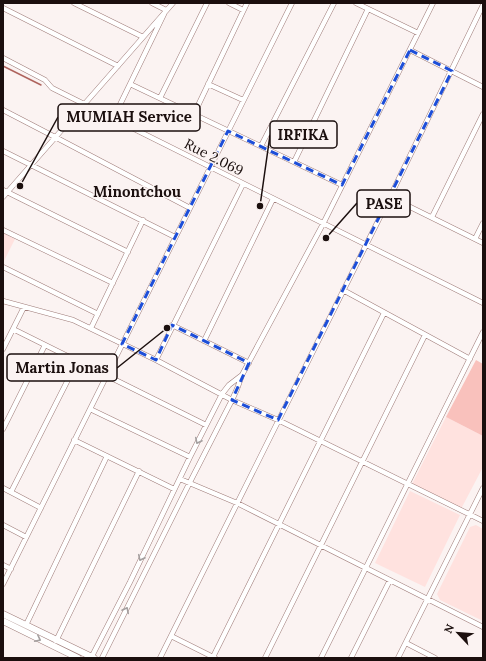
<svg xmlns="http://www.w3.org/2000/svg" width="486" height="661" viewBox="0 0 486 661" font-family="Lora,serif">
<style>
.built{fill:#ffe2df}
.green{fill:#f9c1bc}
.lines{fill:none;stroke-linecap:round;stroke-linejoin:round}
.stream{stroke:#af645e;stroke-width:1.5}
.minor-casing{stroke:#9f7c79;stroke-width:5.5}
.major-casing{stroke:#9f7c79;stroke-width:7}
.minor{stroke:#fff;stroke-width:4.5}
.major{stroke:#fff;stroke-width:6}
.oneway{stroke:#a49f9f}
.marked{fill:none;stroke:#1d4ed8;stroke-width:3;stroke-dasharray:8 5;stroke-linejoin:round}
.labels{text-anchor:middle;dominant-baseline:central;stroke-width:3;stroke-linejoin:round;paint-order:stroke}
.street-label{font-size:14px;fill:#1b0f0e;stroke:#fbf3f2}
.neighbourhood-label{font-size:15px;font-weight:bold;fill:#1b0f0e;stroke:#fbf3f2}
.leader{fill:none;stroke:#1b0f0e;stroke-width:1.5}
.callout-dot{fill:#1b0f0e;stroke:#fbf3f2;stroke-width:1.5}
.callout{fill:#fbf3f2;stroke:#1b0f0e;stroke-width:1.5}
.callout-label{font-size:15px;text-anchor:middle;font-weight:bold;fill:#1b0f0e}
</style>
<rect width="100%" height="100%" fill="#fbf3f2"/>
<path class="built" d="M3,233L15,239L3,263Z
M446,417L483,436V467L461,509L412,484Z
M410,491L460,515L425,587L375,563Z
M476,525L483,529V621L440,600L437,594L470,527Z"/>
<path class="green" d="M476,360L483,364V436L446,417Z"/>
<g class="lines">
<path class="stream" d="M3,66L41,85"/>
<g class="minor-casing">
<path id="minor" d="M74,3L143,37
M229,3L243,10
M356,3L418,33
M3,8L118,66
M410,50L483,87
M3,58L45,80L52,88L483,303
M130,84L342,185
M208,84L243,100
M160,98L207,3
M3,110L55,137L190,208
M194,114L247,3
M113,119L166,10L152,3
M261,146L334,3
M3,151L175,237
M294,162L368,9
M3,190L128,252
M3,197L173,3
M390,197L483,243
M432,217L483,114
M3,230L113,283
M475,239L483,223
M3,267L98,314
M343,290L470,359
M3,301L73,320L156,360L232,400L278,420L483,521
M172,325L249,363
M91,328L143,220
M13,329L206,425
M204,341L273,199
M3,349L24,307
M156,360L243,184
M90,409L190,457
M3,429L45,345
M74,440L174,489
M180,479L237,503L483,627
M3,488L41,508
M11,492L77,362
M3,525L26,537
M3,565L11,569
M3,584L292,3
M26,625L107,456
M171,636L215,658
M56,641L139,471
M406,643L435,658
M213,657L384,313
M91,658L130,582L190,457L222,394L229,385L242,375
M102,658L189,484L232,400L237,389L242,375L323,224L433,3
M160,658L390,197L483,5
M265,658L425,335
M321,658L483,332
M351,658L390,580
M398,658L483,488"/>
</g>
<g class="major-casing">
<path id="major" d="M3,614L94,658
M3,621L78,658"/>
</g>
<use href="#minor" class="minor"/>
<use href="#major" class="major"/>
</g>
<defs><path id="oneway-chevron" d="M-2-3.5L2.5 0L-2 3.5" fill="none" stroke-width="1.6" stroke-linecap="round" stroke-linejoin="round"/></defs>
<g class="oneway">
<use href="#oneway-chevron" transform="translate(198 441) rotate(117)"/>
<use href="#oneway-chevron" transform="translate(141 558) rotate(116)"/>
<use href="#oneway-chevron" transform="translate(126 610) rotate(-63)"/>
<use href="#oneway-chevron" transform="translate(38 639) rotate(27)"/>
</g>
<path class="marked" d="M410,50L452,71L278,420L232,400L249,363L172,325L156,360L122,344L228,131L342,185Z"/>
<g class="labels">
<g class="street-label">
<text transform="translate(214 157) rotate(27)">Rue 2.069</text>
</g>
<g class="neighbourhood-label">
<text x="137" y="191">Minontchou</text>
</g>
</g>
<path class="leader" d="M20 186L58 117M260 206L270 135M326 238L357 203M167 328L117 368"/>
<g class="callout-dot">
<circle cx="20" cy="186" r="4"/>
<circle cx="260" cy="206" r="4"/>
<circle cx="326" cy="238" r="4"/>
<circle cx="167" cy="328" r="4"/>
</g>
<g class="callout">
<rect x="58" y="104" width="142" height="27" rx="4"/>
<rect x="270" y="121" width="67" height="27" rx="4"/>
<rect x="357" y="190" width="53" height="27" rx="4"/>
<rect x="7" y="354" width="110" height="27" rx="4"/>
</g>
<g class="callout-label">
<text x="129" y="122">MUMIAH Service</text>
<text x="303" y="140">IRFIKA</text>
<text x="384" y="209">PASE</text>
<text x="62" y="373">Martin Jonas</text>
</g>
<rect width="486" height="661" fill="none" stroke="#1b0f0e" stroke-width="8"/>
<g transform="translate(458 633) rotate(296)" stroke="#fbf3f2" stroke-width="3" paint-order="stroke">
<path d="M0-3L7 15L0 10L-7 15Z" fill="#1b0f0e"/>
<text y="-6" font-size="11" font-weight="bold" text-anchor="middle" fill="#1b0f0e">N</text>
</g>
</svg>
